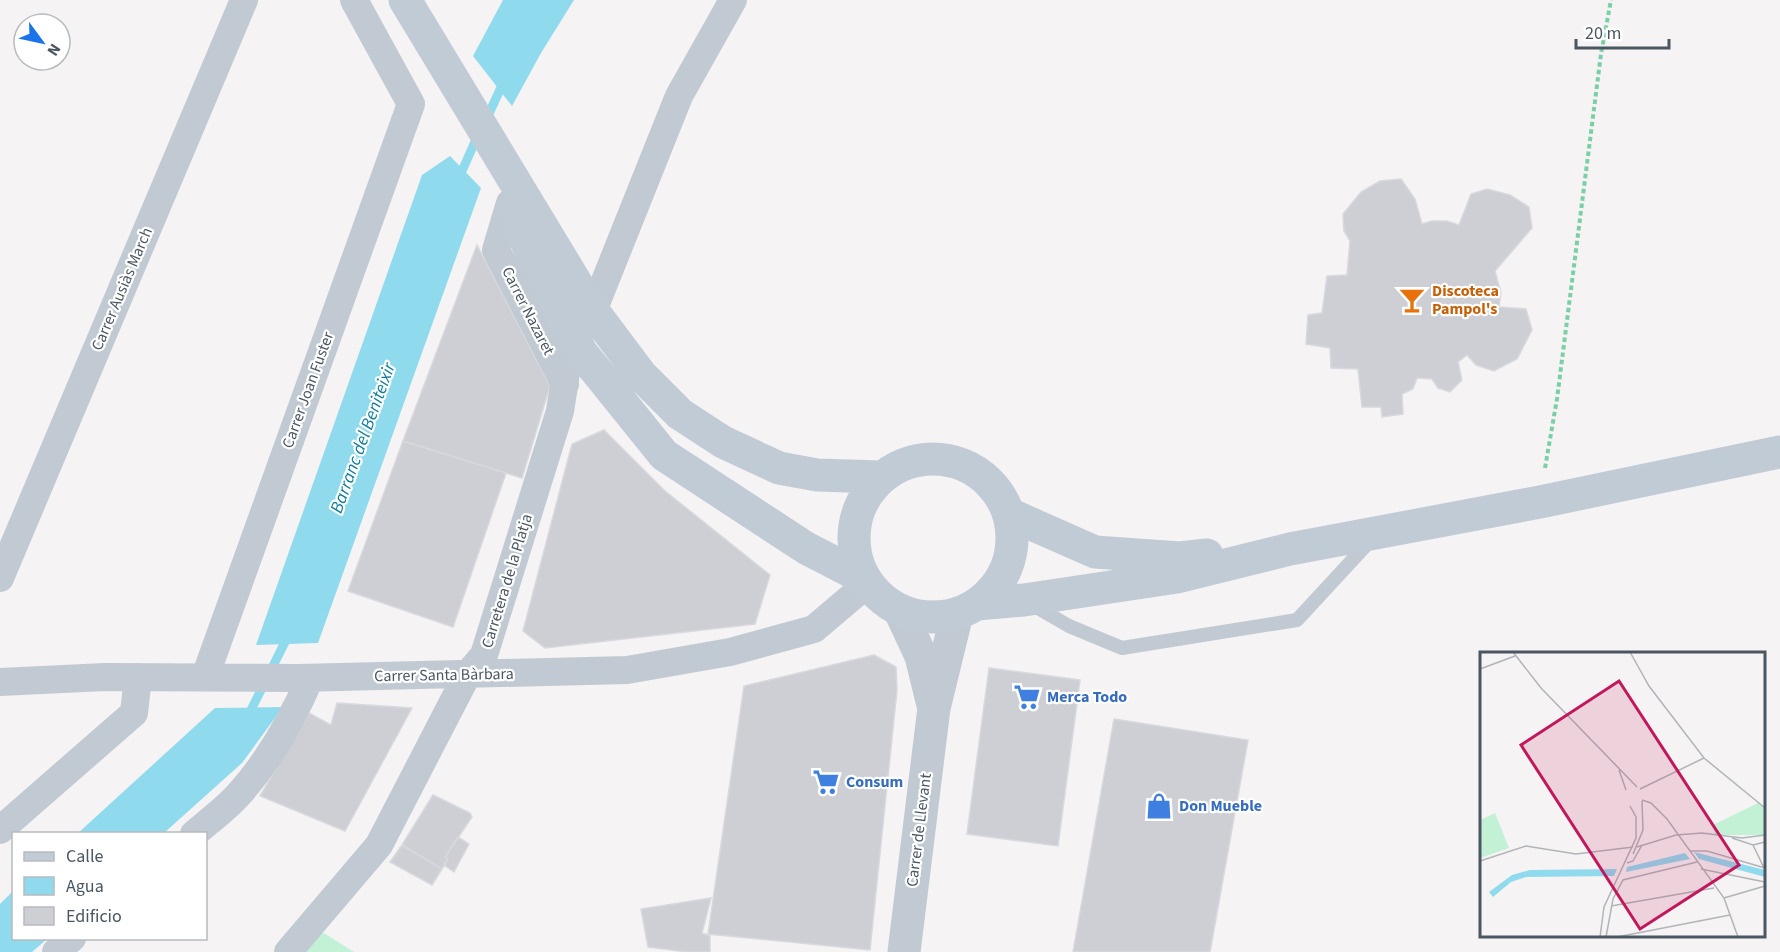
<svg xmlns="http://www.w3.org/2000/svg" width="1780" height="952" viewBox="0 0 1780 952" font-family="'Source Sans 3',sans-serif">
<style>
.green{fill:#c3f1d5}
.water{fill:#90daee}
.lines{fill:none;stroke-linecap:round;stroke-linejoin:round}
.stream{stroke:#90daee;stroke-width:9}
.building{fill:#cdcfd5;stroke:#d7d9de;stroke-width:1.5}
.path{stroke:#7ad0a6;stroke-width:4;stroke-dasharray:4.5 3;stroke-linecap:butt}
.service{stroke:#c1cad2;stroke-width:14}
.minor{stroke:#c1cad2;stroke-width:28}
.tertiary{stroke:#c1cad2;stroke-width:33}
.secondary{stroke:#c1cbd6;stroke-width:33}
.labels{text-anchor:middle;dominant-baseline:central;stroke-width:4.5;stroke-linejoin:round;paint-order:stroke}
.street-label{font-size:16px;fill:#4a5661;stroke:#fff}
.food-label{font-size:16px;font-weight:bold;fill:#c56008;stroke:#fff;text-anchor:start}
.shop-label{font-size:16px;font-weight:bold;fill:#366cbe;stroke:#fff;text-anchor:start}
.water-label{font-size:18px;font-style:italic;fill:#0c7c9b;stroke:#fff}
.inset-road{fill:none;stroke:#b1b4b9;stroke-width:1.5}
.view{fill:#c2185b;fill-opacity:0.15;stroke:#c2185b;stroke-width:3}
.inset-edge{fill:none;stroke:#4a5661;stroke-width:3}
</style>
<rect width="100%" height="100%" fill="#f5f3f3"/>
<path class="green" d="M311,925L354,952H288Z"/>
<path class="water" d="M503,0H574L541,53L512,106L473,56Z
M450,156L481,188L318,643L256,645L422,175Z
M283,707L242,763L164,833L77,834L215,708Z
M13,891L14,938L47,939L32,952H0V904Z"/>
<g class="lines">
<path class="stream" d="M486,120L504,81
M458,180L478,135
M248,716L289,634"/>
</g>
<path class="building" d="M1401,179L1415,199L1422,224L1432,221H1447L1459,225L1471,194L1487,189L1510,195L1529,207L1532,228L1495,271L1501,293L1499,307L1526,309L1532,330L1517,359L1494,371L1476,365L1467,355L1458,362L1462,380L1450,392L1438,388L1432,379L1417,378L1413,389L1402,394L1403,414L1382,417L1381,407H1362L1358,369L1331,368L1330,348L1306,344L1308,315L1322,313L1327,276L1347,275L1350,241L1344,231L1343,214L1361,192L1380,181Z
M477,245L550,386L522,478L403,441Z
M604,430L665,491L770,575L755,624L545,648L523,631L572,444Z
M403,441L506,473L453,627L348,591Z
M874,655L896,667L897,690L870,950L708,934L744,686Z
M989,668L1080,680L1058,846L967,834Z
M337,703L412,708L345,831L260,796L309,713L331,725Z
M1114,719L1248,740L1210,952H1073Z
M433,795L470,813L472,817L445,857L448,859L442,869L402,845Z
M458,837L469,844L454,872L444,865L448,859L445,857Z
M402,845L442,869L432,885L390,862Z
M711,898L702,933L710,936V952H687L648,947L641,909Z"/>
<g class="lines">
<path class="path" d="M1545,468L1557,399L1601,54L1611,0"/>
<path class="service" d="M1031,604L1069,626L1122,648L1297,620L1370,541"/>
<path class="minor" d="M510,203L496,250L565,384
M593,311L679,96L733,0
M0,578L244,0
M205,677L411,104L354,0
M0,682L105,677L299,678L627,670L730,652L814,629L867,584
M0,830L134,713L138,677
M194,834C209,821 227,808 240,793C271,758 292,720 310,678
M56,952L72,938
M288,952L379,845L467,675L484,655L560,411L572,335"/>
<path class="tertiary" d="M900,611L921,656L933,705
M904,952L934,708L957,614"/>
<path class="secondary" d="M405,0L593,311L641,375L680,414L723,442L779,468L817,475L881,477
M514,211L532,255L581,352L664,455L806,548L864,578
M854 538a79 79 0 1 1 158 0a79 79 0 1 1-158 0Z
M1009,514L1095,552L1180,558L1207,555
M977,604L1024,600L1177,577L1290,549L1540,502L1780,452"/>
</g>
<defs>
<g id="bar-bare" transform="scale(2.07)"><path d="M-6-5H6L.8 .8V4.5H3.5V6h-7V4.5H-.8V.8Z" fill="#e8710a" stroke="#fff" stroke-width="2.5" paint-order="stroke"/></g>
<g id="supermarket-bare" transform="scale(2.07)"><path d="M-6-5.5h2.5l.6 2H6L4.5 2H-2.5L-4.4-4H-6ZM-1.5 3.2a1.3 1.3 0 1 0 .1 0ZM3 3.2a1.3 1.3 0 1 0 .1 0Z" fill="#3f7fe0" stroke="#fff" stroke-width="2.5" paint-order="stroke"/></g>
<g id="shop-bare" transform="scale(2.07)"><path d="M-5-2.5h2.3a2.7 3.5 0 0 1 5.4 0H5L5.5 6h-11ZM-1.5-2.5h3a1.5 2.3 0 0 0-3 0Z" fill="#3f7fe0" stroke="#fff" stroke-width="2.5" paint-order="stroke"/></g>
</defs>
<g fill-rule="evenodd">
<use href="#bar-bare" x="1412" y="300"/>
<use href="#supermarket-bare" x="1027" y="697"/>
<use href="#supermarket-bare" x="826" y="782"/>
<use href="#shop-bare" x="1159" y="806"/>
</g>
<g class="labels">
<g class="street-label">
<text transform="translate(122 289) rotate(-67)">Carrer Ausiàs March</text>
<text transform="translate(528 311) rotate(63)">Carrer Nazaret</text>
<text transform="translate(308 390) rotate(-70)">Carrer Joan Fuster</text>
<text transform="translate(507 581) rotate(-73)">Carretera de la Platja</text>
<text transform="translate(444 675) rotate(-1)">Carrer Santa Bàrbara</text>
<text transform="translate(919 830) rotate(-83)">Carrer de Llevant</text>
</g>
<g class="food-label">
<text x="1432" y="291">Discoteca<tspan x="1432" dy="18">Pampol's</tspan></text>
</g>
<g class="shop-label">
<text x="1047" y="697">Merca Todo</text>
<text x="846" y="782">Consum</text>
<text x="1179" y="806">Don Mueble</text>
</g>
<g class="water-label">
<text transform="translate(363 438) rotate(-70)">Barranc del Beniteixir</text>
</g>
</g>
<g transform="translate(1480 652)">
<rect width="285" height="285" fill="#f5f3f3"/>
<path d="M278,151L285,156V183H235L233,173ZM15,161L29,196L0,206V168Z" fill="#c3f1d5"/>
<path d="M214,200L285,218V225L219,207ZM205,201L210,207L146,220L147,215ZM137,217L134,224L46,225L31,230L13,245L9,240L32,223L50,218Z" fill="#90daee"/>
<path class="inset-road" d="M33,0L61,36L157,135M150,0L169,34L224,106L285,156M0,17L35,4M139,118L146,138M160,137L224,106M162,148L171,151L187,167L244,246L258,285M252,186L273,193L285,190M273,193L284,216M157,195L196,183L222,181L262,186L285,183M210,199H227L285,216M153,202L163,178L162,149M0,209L46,194L96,202L153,195M147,211L153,209L162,193M221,217L285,230M244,246L285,234M131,254L234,236M120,285L124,255L156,186V165L150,154M126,285L133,247L143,228L217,210M137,285L250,263"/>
<path class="view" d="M139,29L259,213L160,277L41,93Z"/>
<rect width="285" height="285" class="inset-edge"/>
</g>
<rect x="12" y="832" width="195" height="108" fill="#ffffff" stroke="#b7bbc0" stroke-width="1.5"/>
<rect x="24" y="852" width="30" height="9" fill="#c1cbd6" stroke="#b7bbc0" stroke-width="1.5"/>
<text x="66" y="862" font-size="18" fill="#4a5661">Calle</text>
<rect x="24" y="877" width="30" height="18" fill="#90daee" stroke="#b7bbc0" stroke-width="1.5"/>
<text x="66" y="892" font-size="18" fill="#4a5661">Agua</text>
<rect x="24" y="907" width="30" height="18" fill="#cdcfd5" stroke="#b7bbc0" stroke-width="1.5"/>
<text x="66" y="922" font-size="18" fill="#4a5661">Edificio</text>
<g transform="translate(42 42) rotate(123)"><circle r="28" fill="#ffffff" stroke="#b7bbc0" stroke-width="1.5"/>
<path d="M0-4.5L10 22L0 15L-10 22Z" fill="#1a73e8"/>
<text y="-9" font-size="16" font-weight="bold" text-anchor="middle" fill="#4a5661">N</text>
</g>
<path d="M1576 39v9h93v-9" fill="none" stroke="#4a5661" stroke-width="3"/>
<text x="1585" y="39" font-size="18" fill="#4a5661" stroke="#ffffff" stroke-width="4.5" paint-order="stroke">20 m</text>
</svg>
